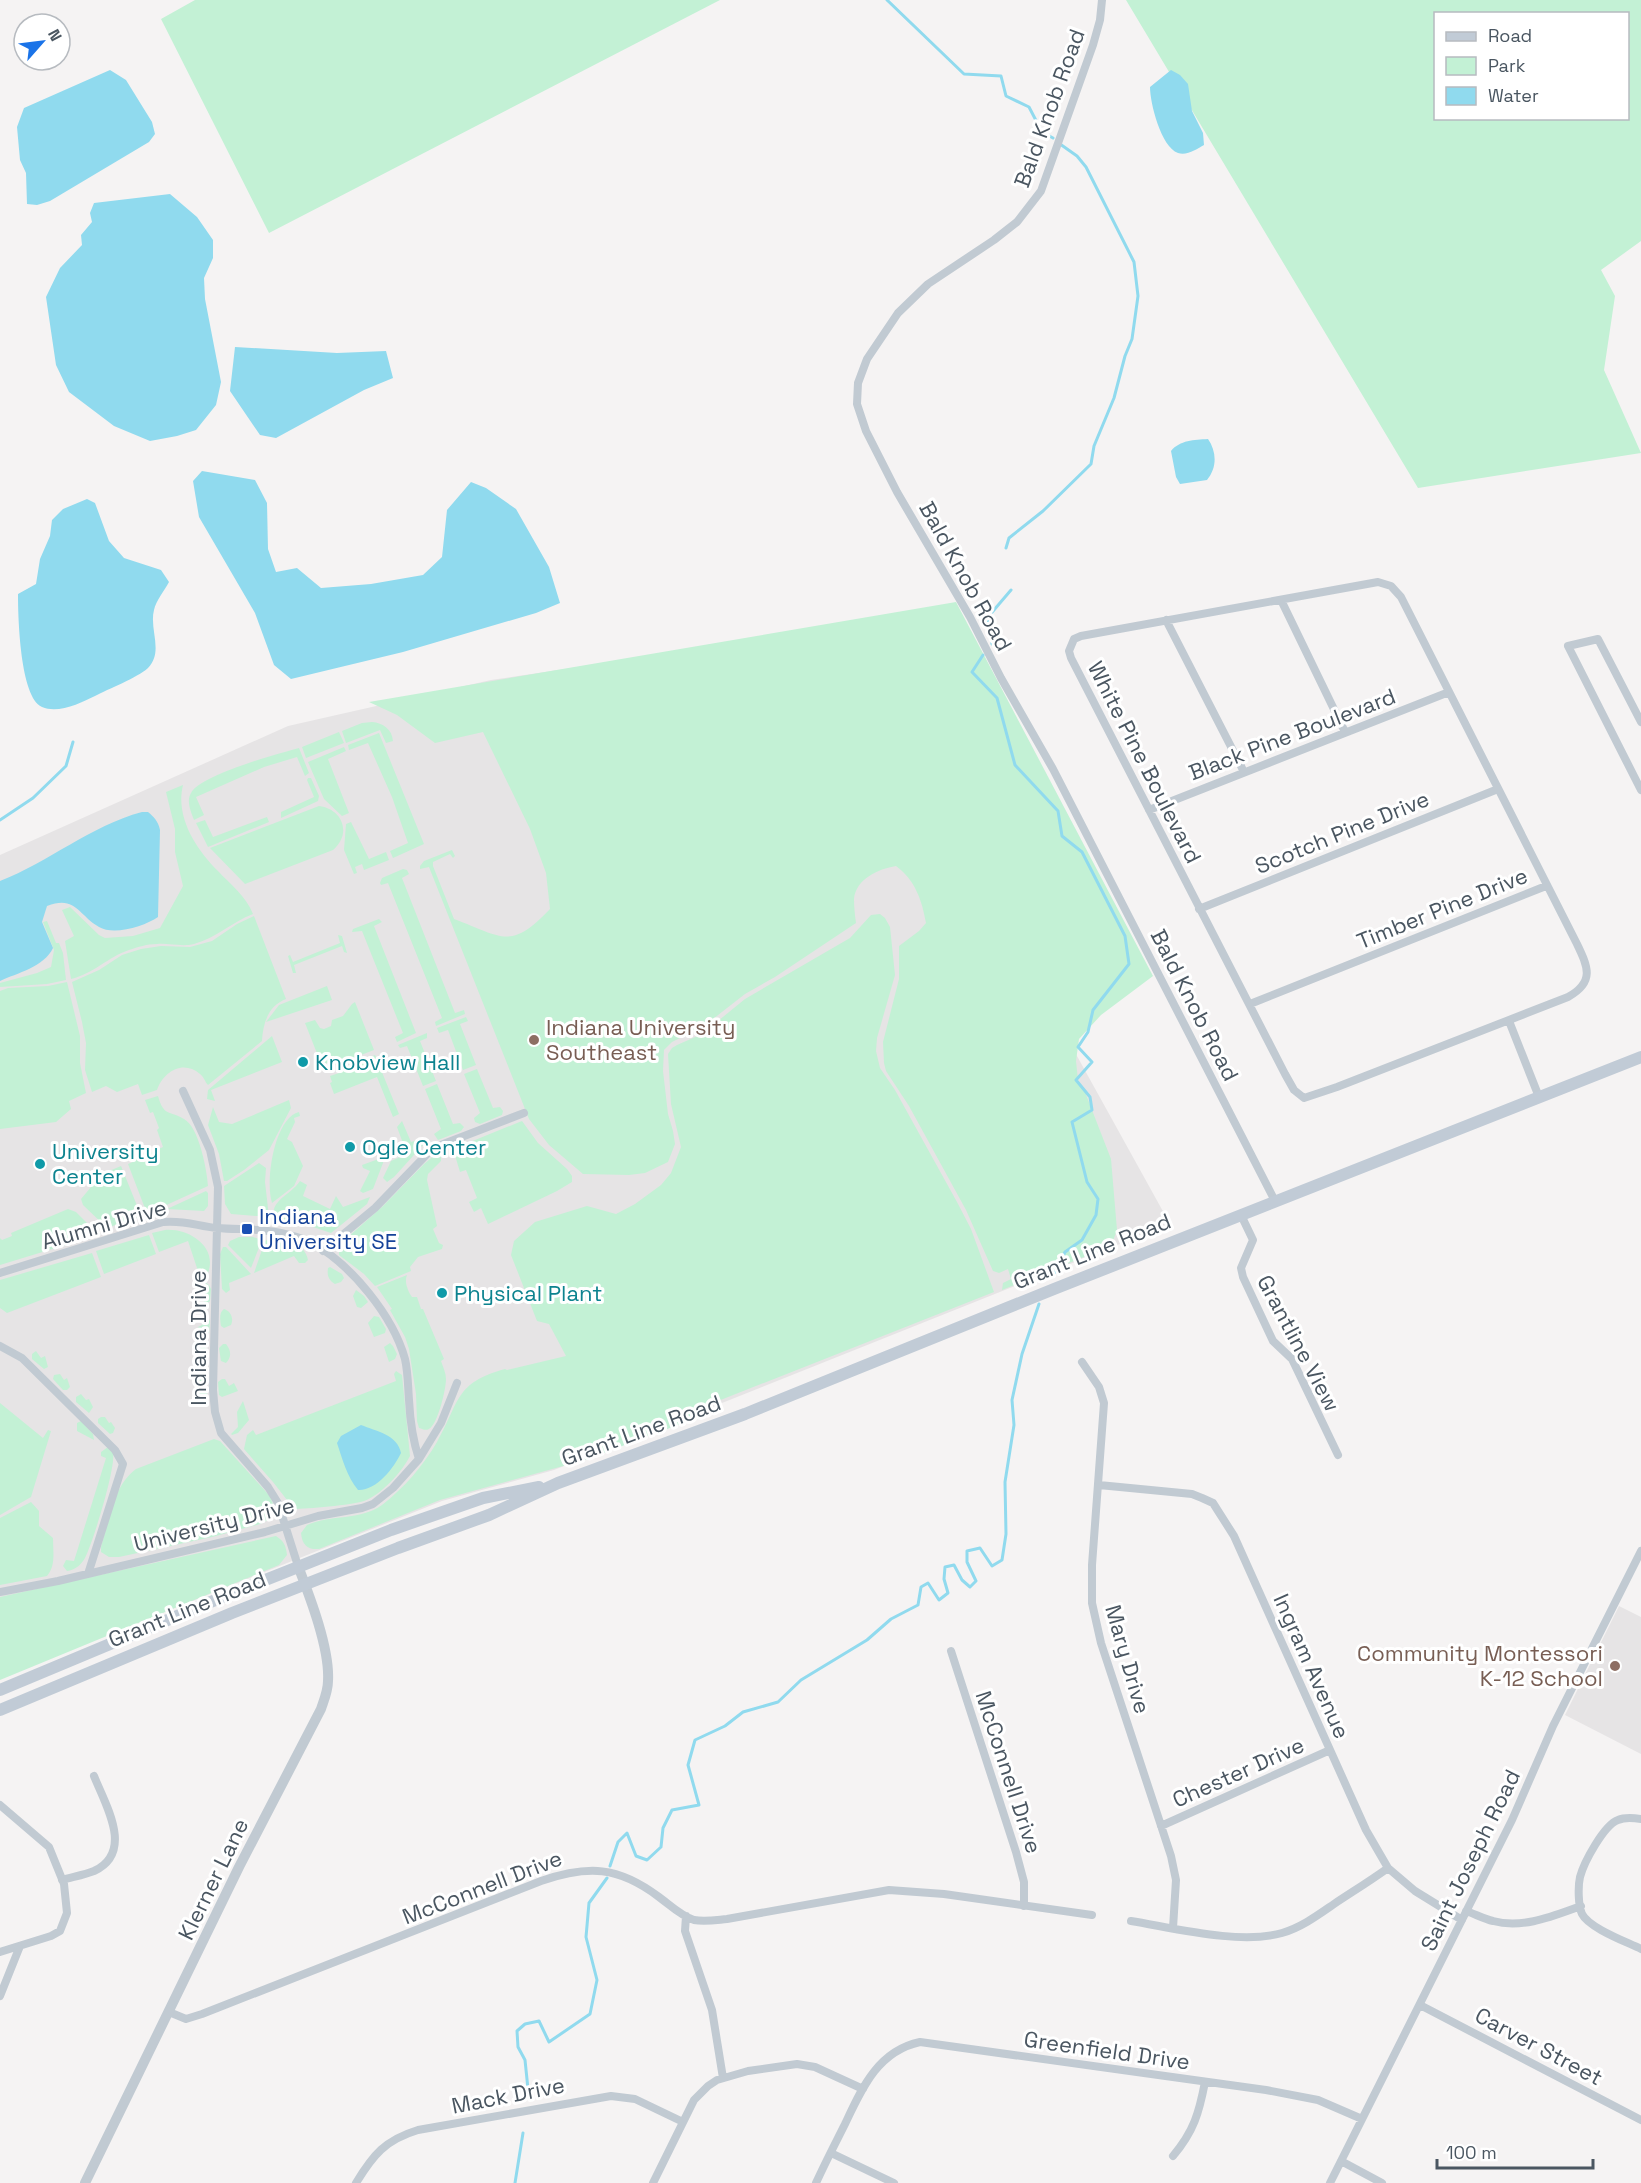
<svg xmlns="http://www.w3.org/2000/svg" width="1641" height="2183" viewBox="0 0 1641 2183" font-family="'Space Grotesk',sans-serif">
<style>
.education{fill:#e6e4e5}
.green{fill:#c3f1d5;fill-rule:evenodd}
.water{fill:#90daee}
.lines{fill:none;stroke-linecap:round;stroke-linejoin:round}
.stream{stroke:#90daee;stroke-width:3}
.minor{stroke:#c1cad2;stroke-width:8}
.tertiary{stroke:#c1cad2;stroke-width:10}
.secondary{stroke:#c1cbd6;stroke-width:12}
.education-dot{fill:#8d6e63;stroke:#fff;stroke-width:2}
.culture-dot{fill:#0f9aa8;stroke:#fff;stroke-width:2}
.transit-dot{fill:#1a4fb4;stroke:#fff;stroke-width:2}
.labels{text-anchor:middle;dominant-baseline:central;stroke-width:6;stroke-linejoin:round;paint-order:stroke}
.street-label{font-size:22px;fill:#4a5661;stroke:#fff}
.education-label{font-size:22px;fill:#785e54;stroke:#fff;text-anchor:start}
.culture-label{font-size:22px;fill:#0d838f;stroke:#fff;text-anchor:start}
.transit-label{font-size:22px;fill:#164399;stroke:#fff;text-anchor:start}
</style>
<rect width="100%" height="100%" fill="#f5f3f3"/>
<path class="education" d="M840,628L1170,1224L554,1470L442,1501L0,1678V855L288,726L491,680Z
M1619,1606L1641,1617V1754L1565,1715Z"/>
<path class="green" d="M195,0H720L269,233L161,19Z
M1126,0H1641V241L1601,270L1615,296L1604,370L1641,453L1418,488ZM1436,14H1628V118H1436Z
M956,602L1153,976L1101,1015L1079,1039L1076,1061L1078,1080L1085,1092L1111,1159L1117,1230L1111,1246L1002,1290L1003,1283L1011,1279L1008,1269L999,1273L993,1271L966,1210L909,1106L886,1071L884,1063L883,1042L899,979V946L919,931L926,923C922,900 915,880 896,866C878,869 856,879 854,899C854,907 855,916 856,923L775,977L745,994L704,1026L672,1042L664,1050L663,1071L668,1114L673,1131L675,1144L668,1162L645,1173L629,1175L583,1174L549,1145L529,1119L429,867L420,869V866L424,861L452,850L455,856L453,858L450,854L433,862V866L454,919C503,937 510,951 550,909L546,873L530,829L483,732L435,743L397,715L369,702Z
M372,722C383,723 392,729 393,741L386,743L380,730L346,743L342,731L362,723Z
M339,732L344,743L306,758L302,747Z
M379,733L424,844L393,858L390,851L408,843L392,797L368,743L349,750L348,745Z
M344,747L346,751L328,759L349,813L342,816L324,799L308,762Z
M299,748L309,773L305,776L297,757L264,767L196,797L204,815L194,820C191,812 186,801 191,793C200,775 277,754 299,748Z
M308,778H311L319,796L318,801L281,818V812L314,797L307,780Z
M183,785C175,817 196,849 218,871C231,885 246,896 253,914C232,922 216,938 194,944C182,947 169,943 157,944C147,944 138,947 129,950C108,957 93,974 71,979L65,941L74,936L62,910L70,907L99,935L105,938L133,936L160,928L183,886L175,852V829L166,792Z
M319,806C343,809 352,834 333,850L245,884L210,848Z
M267,817L269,822L208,847L196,823L205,820L213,837Z
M351,822L369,859L386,852L389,860L364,870L362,864L355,867L357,873L354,874L344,850L346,824Z
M403,869L407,870L409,874L402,878L455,1013L464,1010L465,1014L436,1026L435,1022L442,1018L388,883L381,885L380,883L382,878Z
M880,914L885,918L890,927L895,975L877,1038L876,1051L880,1068L895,1090L957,1202L971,1229L994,1292L708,1405L699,1417L585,1460L440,1500L319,1549C308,1550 302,1545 301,1533L307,1525C331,1514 360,1521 382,1505C404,1488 423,1466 437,1442C460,1402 454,1383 505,1369L507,1370L566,1356L549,1324L537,1321L511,1255L514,1241L535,1222L587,1206L616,1214L635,1204L661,1185L671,1173L681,1147L671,1104L668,1054L672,1048L677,1045L702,1034L745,999L850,938L871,915Z
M254,916L286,999C268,1006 263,1023 262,1041L208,1085C205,1082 204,1077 200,1074C183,1059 163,1072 157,1090L142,1095L138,1084L117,1092L106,1086L92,1092L85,1070L86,1043L82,1022L72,982L99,970L122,955L141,949L161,946L190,947L212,941L237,924Z
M379,919L382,922L374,926L416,1033L397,1042L395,1037L403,1033L362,931L352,932L353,929Z
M47,921L56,943H59L63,953L66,980L47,984L0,987V983L37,973L51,967L54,950L43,922Z
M338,935L342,936L347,953L344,952L342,946L294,965L296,973H293L288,956L290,955L293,962L340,943Z
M67,982L80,1036V1063L86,1093L69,1101L71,1109L56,1122L0,1129V991L8,988L48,986Z
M327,986L332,1000L266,1022L279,1005Z
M355,1002L374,1050L335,1065L333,1061L324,1064L323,1060L320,1061L305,1023L315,1020L320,1028L324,1029L331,1026L332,1020L343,1016L352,1004Z
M466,1017L468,1021L460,1024L476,1065L463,1070L448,1030L439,1033L437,1028Z
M427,1033V1038L420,1041L436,1081L423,1086L407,1046L400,1048L398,1045Z
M272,1036L282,1062L211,1090L215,1101L207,1099L208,1090Z
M375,1055L399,1114L393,1117L377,1077L334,1094L330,1083L332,1082L330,1076L339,1073L338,1069Z
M477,1069L493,1108L500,1107L503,1111L502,1115L480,1124L475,1122L474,1118L480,1113L464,1074Z
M437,1084L453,1124L460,1123L464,1127L461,1131L438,1140L434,1134L441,1129L425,1089Z
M158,1096C164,1117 169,1110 184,1119C199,1127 207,1170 208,1186L149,1213L146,1211L128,1164L135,1161V1159L163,1147L157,1130L159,1128L153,1112L150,1113L145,1100Z
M289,1100L291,1108L269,1150L244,1170L227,1181H224L219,1154L208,1125L213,1107L219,1122L232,1124Z
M299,1112L300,1116L294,1118L295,1122L287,1139L292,1142L303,1166L294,1186L272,1203C265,1182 274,1118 299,1112Z
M402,1121L411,1142L420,1139L423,1141V1145L394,1177L387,1182L383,1178L391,1161L407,1154L397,1127Z
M522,1121L538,1143L567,1169L572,1176V1182L557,1191L488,1224L481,1208L474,1212L469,1202L477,1198L466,1170L460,1172L453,1149Z
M436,1154L441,1156V1161L428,1174L427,1180L437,1226L433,1229L439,1243L443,1245L442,1249L418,1257L410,1267L411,1271L375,1286L364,1274L339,1255V1245L383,1206L424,1164Z
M384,1157L383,1163L373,1189L363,1193L360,1191L370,1171L363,1168L362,1165Z
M259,1163L266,1168L265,1182L269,1217L231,1214L225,1204L224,1186Z
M121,1166L140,1213L138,1217L107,1228L83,1205L81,1199L96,1181L95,1177Z
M300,1181L307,1185L303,1196L330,1209L336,1196L343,1207L370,1197L367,1204L331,1233L301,1223L273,1218C272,1198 290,1196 300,1181Z
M206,1191L208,1193V1206L204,1211L167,1209Z
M68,1209L76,1212L92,1228L93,1234L72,1243L0,1265V1238L2,1240L12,1236L11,1233Z
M165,1230C188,1228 218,1246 208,1273H201L198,1271L188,1241L159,1252L152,1233Z
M149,1235L156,1254L104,1274L96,1251Z
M239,1237H253L262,1240L251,1268L228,1245L230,1241Z
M267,1240C283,1240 305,1242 308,1260L305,1263H299L294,1256L254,1273L265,1241Z
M223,1247H226L251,1274L229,1283L230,1290L226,1293L222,1289L220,1254Z
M92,1253L101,1277L7,1313L0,1308V1280Z
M330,1267L342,1274L344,1278L341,1282L335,1284C328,1280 327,1275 328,1268Z
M407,1275C404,1282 408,1291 412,1297H417L421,1309H423L444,1359L441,1361C443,1367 446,1373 446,1379C446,1389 438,1424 429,1429C425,1431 423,1429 419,1428L417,1421L416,1394L409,1349L405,1337L390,1310L392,1309L377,1287Z
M206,1283L209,1285L211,1289L210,1301L206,1304L200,1296L204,1295L202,1287Z
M356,1290L364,1296L368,1302L361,1308L357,1307L353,1296Z
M224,1309C231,1311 234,1319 231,1325L224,1328L221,1326C220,1320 219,1312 224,1309Z
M204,1316L208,1317L210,1321L209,1333L203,1335L198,1327L202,1325L201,1317Z
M374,1316L379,1317L386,1329L385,1333L374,1337L368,1323Z
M390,1343L393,1346L397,1354L395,1359L389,1362L384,1347Z
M223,1344H226C231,1350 232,1357 226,1363L221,1361L219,1348Z
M201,1348L205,1347L208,1352V1364L200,1366L197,1358L201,1357L199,1351Z
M36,1351L41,1358L45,1356L48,1367L44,1369L32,1359V1354Z
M396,1371L402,1375L410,1456C402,1472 381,1495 364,1501C352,1505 306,1509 294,1509L273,1482L244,1449L247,1435L253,1430L256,1435L396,1381L394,1374Z
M60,1374L64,1380L67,1378L70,1387L67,1390H63L53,1379L54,1375Z
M200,1378H204L207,1383V1395L203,1398L199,1397L196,1390L200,1389L198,1381Z
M222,1379H225L229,1386L234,1383L238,1391L222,1397L219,1395L218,1382Z
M81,1394L86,1400L89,1399L93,1407L89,1413L76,1402V1397Z
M243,1401L249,1420L238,1433L232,1435L231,1434L238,1427L237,1412Z
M0,1403L43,1438L48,1430L51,1431L31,1497L0,1515Z
M101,1417H105L109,1423L111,1422L115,1428L113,1433L110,1434L98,1423V1419Z
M81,1421L93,1434L94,1440L77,1431V1423Z
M214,1439L220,1441L269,1495L275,1508L272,1518L260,1524L212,1537L119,1557H109L101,1552V1547C109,1520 113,1486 136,1469Z
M108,1447L113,1453C116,1468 93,1542 85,1558C81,1565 75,1570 67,1571L63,1566L66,1560L74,1561L106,1458L101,1456V1452Z
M31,1502L39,1511V1526L53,1538C53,1551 56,1566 47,1576L0,1585V1518Z
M276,1536C284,1541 286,1546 287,1555L279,1565L0,1680V1597Z"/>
<path class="water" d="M110,70L126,80L152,122L155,134L149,142L50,201L37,205L27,204L26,173L20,160L17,127L24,108Z
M1171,70L1180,75L1188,84L1192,111L1203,133L1204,145C1197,149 1187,156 1178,153C1161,147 1150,103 1150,87Z
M170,194L197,217L213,240V258L204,278L205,299L221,382L216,405L196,430L177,436L150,441L114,426L69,392L56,365L46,297L60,268L82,245L81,235L92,222L90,213L94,203Z
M235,347L337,353L386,351L393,378L364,390L276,438L260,435L230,391Z
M1208,439C1217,452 1217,468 1207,480L1180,484L1176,477L1171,451C1180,440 1194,440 1208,439Z
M202,471L255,480L267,503L268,549L276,572L297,568L321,588L371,584L423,575L442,557L447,510L471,482L486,488L516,509L549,567L560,603L536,613L403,652L291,679L274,665L255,613L199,517L193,481Z
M87,499L95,503L109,541L124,558L161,570L169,582C164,591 156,601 154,610C149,629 164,652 148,668C137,678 108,689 95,696C81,703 58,714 42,707C20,697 18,617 18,594L36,584L40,559L50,536L52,520L63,509Z
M142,812H148C154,817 158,821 160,830L158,917C145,926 114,936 99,927C78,915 76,895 47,906L42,922L53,948C44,967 17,973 0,981V881C49,862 90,826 142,812Z
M361,1425C376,1431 398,1435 401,1453C394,1468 376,1491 358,1490C347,1477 342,1458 337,1443L341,1436Z"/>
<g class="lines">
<path class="stream" d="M887,0L964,74L1001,76L1006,96L1029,107L1042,132L1053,138
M1006,548L1009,538L1043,511L1091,464L1094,446L1114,398L1125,356L1132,339L1138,296L1134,262L1086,167L1077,156L1060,144
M992,644L988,617L1011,590
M983,655L972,672L997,698L1015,765L1058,811L1062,836L1082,852L1125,936L1129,964L1093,1010L1088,1032L1078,1047L1092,1062L1076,1080L1090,1097L1092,1110L1072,1122L1087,1182L1098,1199L1096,1215L1082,1240L1065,1252L1055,1273
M0,820L33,798L66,766L73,742
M610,1866L618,1842L627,1833L636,1856L647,1860L661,1847L663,1828L672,1810L699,1805L688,1765L695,1740L725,1726L743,1712L778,1702L801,1680L867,1640L891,1619L918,1605L921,1587L928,1583L939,1600L948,1593L944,1579L945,1567L954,1565L962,1580L970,1587L976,1581L967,1562V1551L980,1548L992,1566L1002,1560L1006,1534L1005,1482L1014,1425L1012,1400L1022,1354L1039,1304
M528,2089L525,2060L518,2047L517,2031L525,2024L539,2021L549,2042L590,2014L597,1980L586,1937L589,1903L607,1878
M515,2183L523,2133"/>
<path class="minor" d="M1102,0L1100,20L1093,45L1041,191L1017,222L994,240L928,284L898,313L867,359L858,383L857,404L866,431L897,492L970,617L1001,678L1053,769L1275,1201
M1378,582L1391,586L1401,597L1577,944C1588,967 1595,982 1568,997L1337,1087L1304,1098L1294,1090L1285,1074L1071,658L1069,651L1074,639L1081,636Z
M1281,600L1345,732
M1166,620L1244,772
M1641,722L1598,639L1568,646L1641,790
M1149,810L1449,692
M1199,909L1498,789
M1250,1004L1546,886
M1509,1021L1539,1097
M183,1091L210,1150L218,1187L213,1390L215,1412L221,1433L268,1487L278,1503L298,1566
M1241,1215L1253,1240L1241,1268L1243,1277L1273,1341L1292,1359L1338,1455
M323,1251L375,1208L433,1148L524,1113
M0,1273L163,1222C185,1220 197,1226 217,1228C240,1230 263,1228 286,1234C294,1236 305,1239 312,1243C351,1264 393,1316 405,1359C408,1372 408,1387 409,1400C410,1420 413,1441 419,1459L393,1488L373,1504L362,1508L318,1516L265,1532L58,1581L0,1592
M0,1346L22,1358L115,1450L123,1464L88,1574
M1082,1362L1099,1387L1104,1403L1092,1565V1603L1101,1643L1171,1856L1176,1880L1173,1928
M419,1459L441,1423L457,1383
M1099,1485L1192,1494L1202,1498L1213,1503L1234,1536L1366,1830L1388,1868L1415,1891L1462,1920
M951,1651L1016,1852L1024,1882V1906
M0,1805L49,1847L64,1884L67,1913L60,1931L51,1936L0,1952
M1641,1819C1634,1818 1625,1817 1618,1820C1604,1825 1584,1862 1580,1877C1578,1886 1578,1905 1582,1914C1589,1928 1627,1942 1641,1949
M1161,1826L1330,1750
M62,1880C72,1877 84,1875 94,1871C135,1852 105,1804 94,1776
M1466,1911C1475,1914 1484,1919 1493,1921C1523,1929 1553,1916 1581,1906
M686,1916L685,1931L712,2010L723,2078
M1131,1921C1174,1928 1240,1945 1282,1933C1302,1927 1318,1915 1334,1904C1352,1892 1370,1881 1388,1868
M0,1996L20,1946
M1420,2005L1641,2120
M169,2012L186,2019L202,2014L541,1881C588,1865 618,1866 659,1897C670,1905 681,1916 694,1920C705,1922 716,1920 727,1919L889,1890L944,1894L1092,1915
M831,2153L894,2183
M1173,2156C1194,2131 1199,2113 1205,2082
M1341,2161L1382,2183
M356,2183C373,2155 385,2140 418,2130L611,2096L635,2099L683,2122
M653,2183L694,2100L708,2086L717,2080L748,2071L797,2064L815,2067L863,2089
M816,2183C825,2163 835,2144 845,2124C862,2088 878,2051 920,2042L1266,2090L1318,2100L1362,2119
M1330,2183L1512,1820L1553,1726L1641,1551"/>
<path class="tertiary" d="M85,2183L239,1867L321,1709C324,1700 328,1691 328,1681C330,1649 310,1597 298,1566"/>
<path class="secondary" d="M0,1690L225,1596L391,1530L483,1498L539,1487
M0,1710L232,1613L398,1548L489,1515L558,1483L745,1414L1054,1289L1641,1057"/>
</g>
<g class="education-dot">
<circle cx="534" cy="1040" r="6"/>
<circle cx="1615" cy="1666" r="6"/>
</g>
<g class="culture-dot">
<circle cx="303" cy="1062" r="6"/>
<circle cx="350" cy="1147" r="6"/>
<circle cx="40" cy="1164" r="6"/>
<circle cx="442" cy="1293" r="6"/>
</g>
<rect class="transit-dot" x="241" y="1223" width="12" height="12" rx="3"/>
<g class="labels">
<g class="street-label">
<text transform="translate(1049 108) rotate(-70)">Bald Knob Road</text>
<text transform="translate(966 576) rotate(61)">Bald Knob Road</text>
<text transform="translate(1292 734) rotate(-21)">Black Pine Boulevard</text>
<text transform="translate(1145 762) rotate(63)">White Pine Boulevard</text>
<text transform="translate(1342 832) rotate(-22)">Scotch Pine Drive</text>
<text transform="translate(1442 908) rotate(-22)">Timber Pine Drive</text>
<text transform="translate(1195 1005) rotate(63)">Bald Knob Road</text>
<text transform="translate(104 1224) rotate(-16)">Alumni Drive</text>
<text transform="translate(1092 1251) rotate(-22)">Grant Line Road</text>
<text transform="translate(198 1338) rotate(-90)">Indiana Drive</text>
<text transform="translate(1299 1343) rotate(62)">Grantline View</text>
<text transform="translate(641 1430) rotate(-20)">Grant Line Road</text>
<text transform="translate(214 1524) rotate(-14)">University Drive</text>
<text transform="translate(187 1609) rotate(-22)">Grant Line Road</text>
<text transform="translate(1128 1659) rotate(74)">Mary Drive</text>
<text transform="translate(1312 1666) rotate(66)">Ingram Avenue</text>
<text transform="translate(1009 1772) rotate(72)">McConnell Drive</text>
<text transform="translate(1238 1772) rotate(-24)">Chester Drive</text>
<text transform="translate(1470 1860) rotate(-64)">Saint Joseph Road</text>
<text transform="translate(213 1879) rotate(-64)">Klerner Lane</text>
<text transform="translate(482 1887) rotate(-21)">McConnell Drive</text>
<text transform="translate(1539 2046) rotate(28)">Carver Street</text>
<text transform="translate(1107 2050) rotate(8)">Greenfield Drive</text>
<text transform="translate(508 2095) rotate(-11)">Mack Drive</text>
</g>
<g class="education-label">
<text x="546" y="1027">Indiana University<tspan x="546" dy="25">Southeast</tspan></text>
<text x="1603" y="1653" text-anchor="end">Community Montessori<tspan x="1603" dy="25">K-12 School</tspan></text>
</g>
<g class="culture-label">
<text x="315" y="1062">Knobview Hall</text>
<text x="362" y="1147">Ogle Center</text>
<text x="52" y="1151">University<tspan x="52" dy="25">Center</tspan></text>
<text x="454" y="1293">Physical Plant</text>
</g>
<g class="transit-label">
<text x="259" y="1216">Indiana<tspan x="259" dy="25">University SE</tspan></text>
</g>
</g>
<rect x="1434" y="12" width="195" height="108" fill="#ffffff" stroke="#b7bbc0" stroke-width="1.5"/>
<rect x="1446" y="32" width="30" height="9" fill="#c1cbd6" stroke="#b7bbc0" stroke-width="1.5"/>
<text x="1488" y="42" font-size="18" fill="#4a5661">Road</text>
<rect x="1446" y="57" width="30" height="18" fill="#c3f1d5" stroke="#b7bbc0" stroke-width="1.5"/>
<text x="1488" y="72" font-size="18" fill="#4a5661">Park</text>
<rect x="1446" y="87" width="30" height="18" fill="#90daee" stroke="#b7bbc0" stroke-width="1.5"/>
<text x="1488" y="102" font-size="18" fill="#4a5661">Water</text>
<g transform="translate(42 42) rotate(62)"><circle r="28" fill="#ffffff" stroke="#b7bbc0" stroke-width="1.5"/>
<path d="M0-4.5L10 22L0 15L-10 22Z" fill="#1a73e8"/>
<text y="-9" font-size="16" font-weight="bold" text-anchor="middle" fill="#4a5661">N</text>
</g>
<path d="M1437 2159v9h156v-9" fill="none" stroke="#4a5661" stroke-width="3"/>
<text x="1446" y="2159" font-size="18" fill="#4a5661" stroke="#ffffff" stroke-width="4.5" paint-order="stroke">100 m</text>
</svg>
